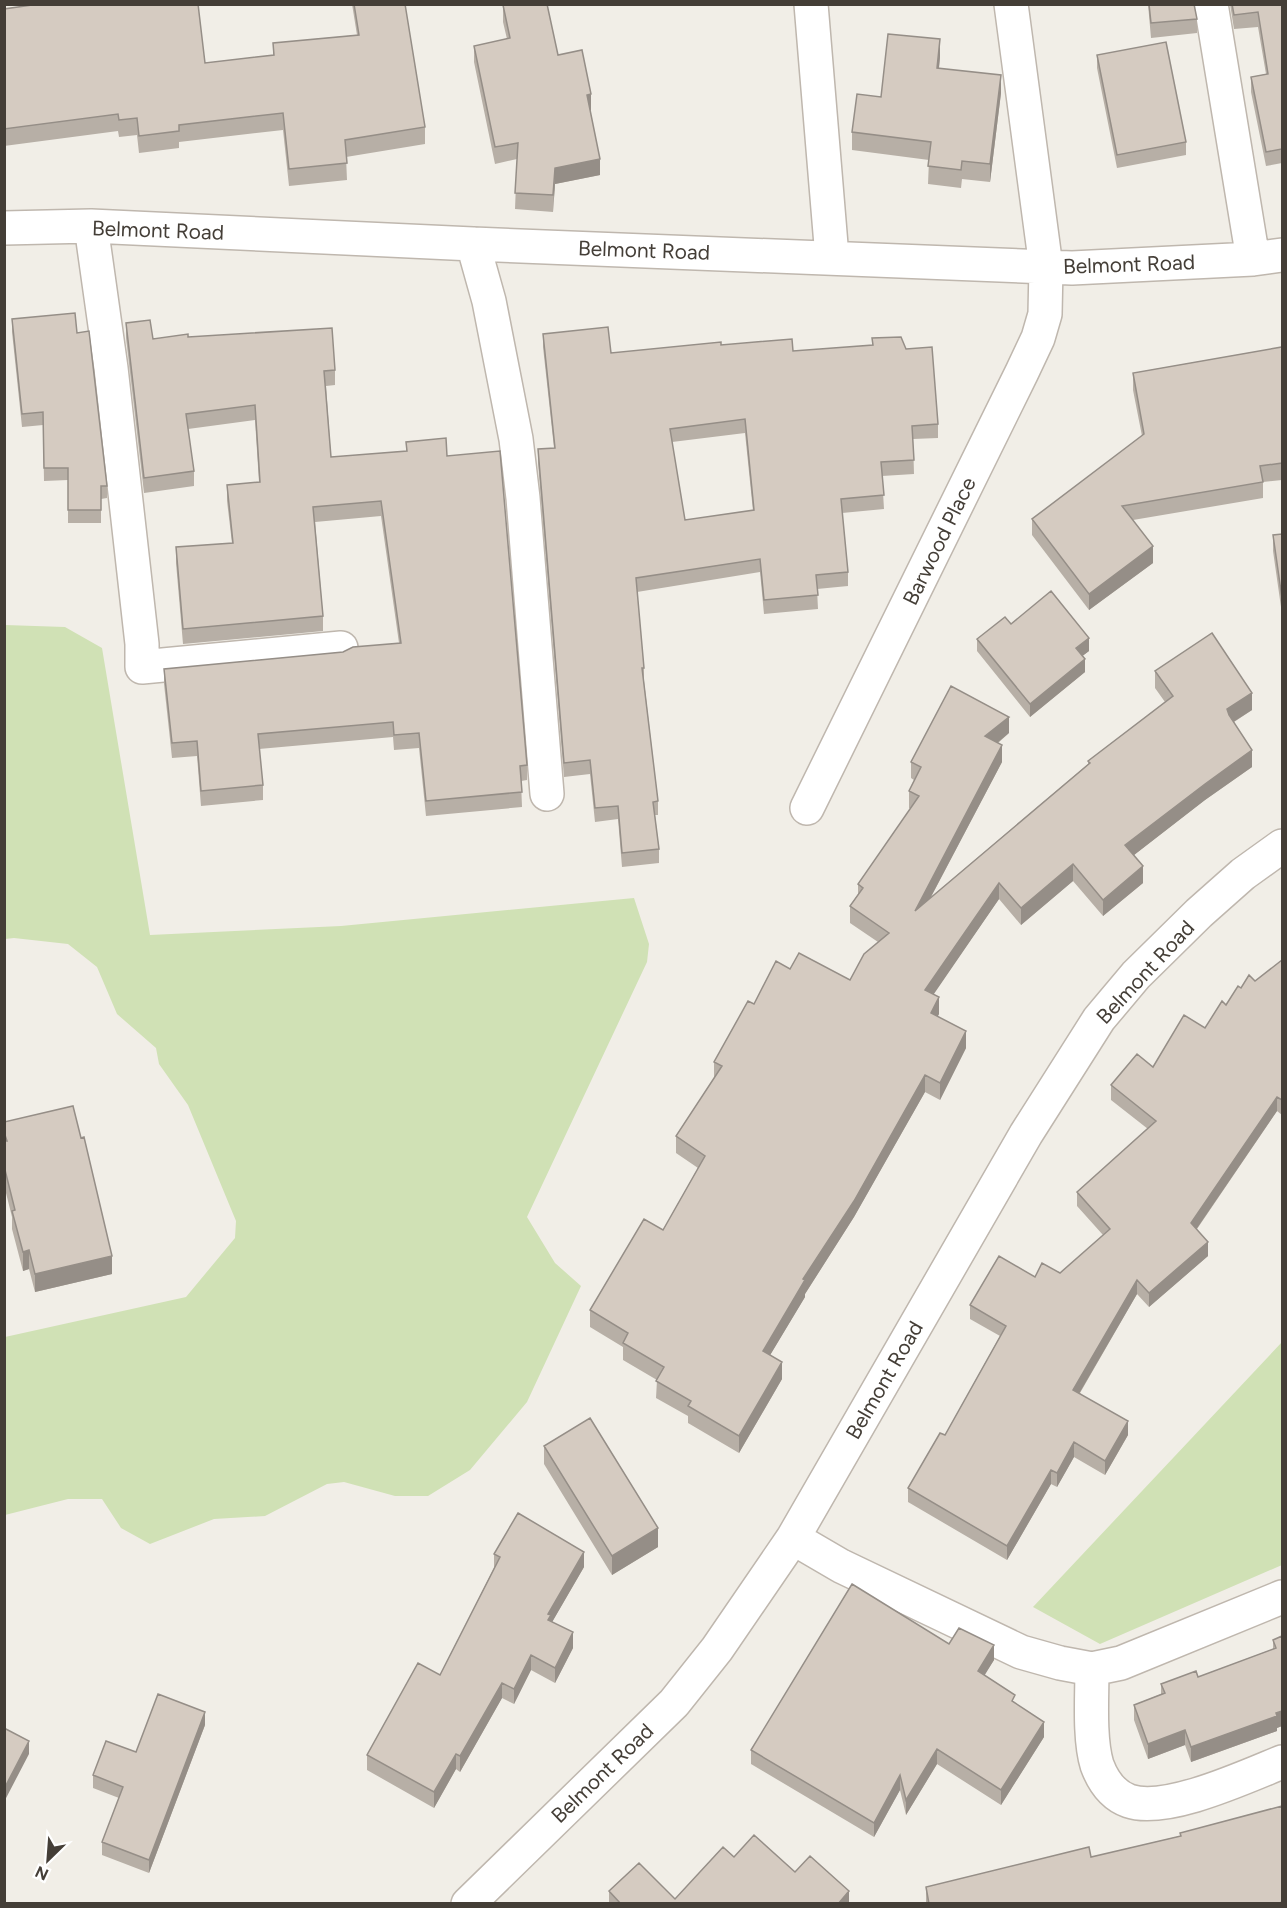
<svg xmlns="http://www.w3.org/2000/svg" width="1287" height="1908" viewBox="0 0 1287 1908" font-family="Figtree,sans-serif">
<style>
.green{fill:#d0e1b5}
.lines{fill:none;stroke-linecap:round;stroke-linejoin:round}
.minor-casing{stroke:#bfb7ae;stroke-width:36}
.minor{stroke:#fff;stroke-width:33}
.wall{fill:#b7afa6;fill-rule:evenodd}
.shaded-wall{fill:#958e87}
.building{fill:#d5cbc1;stroke:#958e87;stroke-width:1.5;fill-rule:evenodd}
.labels{text-anchor:middle;dominant-baseline:central;stroke-width:4.5;stroke-linejoin:round;paint-order:stroke}
.street-label{font-size:21px;fill:#443e37;stroke:#fff}
</style>
<rect width="100%" height="100%" fill="#f1eee7"/>
<path class="green" d="M5,625L65,627L102,648L150,935L341,926L634,898L649,944L647,962L527,1217L555,1263L581,1286L527,1402L470,1470L428,1496H395L344,1482L327,1484L265,1516L214,1519L150,1544L121,1528L102,1499H68L5,1515V1337L186,1297L235,1238L236,1221L188,1105L159,1064L156,1048L117,1014L97,967L68,944L14,938L5,939Z
M1282,1342V1565L1100,1644L1033,1607Z"/>
<g class="lines">
<g class="minor-casing">
<path id="minor" d="M811,4L832,257
M1211,4L1253,259
M91,226L111,368L142,644V667L341,648
M4,228L91,226L473,244L1072,268L1253,259L1282,255
M473,244L489,301L516,439L523,498L547,794
M807,808L1022,372L1038,338L1045,314L1046,267L1011,4
M793,1538L841,1566L1021,1652L1060,1663L1092,1669L1121,1663L1282,1597
M1092,1669C1092,1696 1089,1739 1097,1765C1103,1781 1112,1795 1129,1801C1166,1814 1247,1776 1282,1762
M468,1904L674,1703L717,1649L793,1538L1026,1134L1099,1019L1136,975L1199,913L1243,874L1282,846"/>
</g>
<use href="#minor" class="minor"/>
</g>
<path class="wall" d="M352,4H405L425,127V144L346,157L347,180L289,186L283,130L179,142V148L139,153L137,135L119,137L118,131L4,146V9L205,63L273,55V43L357,35Z
M1148,4H1194L1197,19V33L1151,38Z
M1230,4H1282V163L1266,166L1251,92V77L1266,74L1258,27L1234,29Z
M503,5L558,55L591,110L590,111L600,175L555,184L553,212L515,209L517,159L495,164L474,62V46L507,39L503,22Z
M1097,55L1186,142V155L1117,168L1097,68Z
M940,57L939,68L1001,93L990,182L962,179L961,188L928,184L929,160L852,150V132L881,97Z
M12,319L77,333L107,486V498L101,499V523H68V480L44,481L43,425L22,427L12,332Z
M126,323L153,339L335,370V385L326,386L331,457L406,451V442L447,456L527,765V780L521,781L522,807L426,816L419,748L394,750L393,737L259,749L263,785V800L201,806L197,756L172,758L164,684V669L343,652L399,643L381,516L315,522L323,616V631L183,644L176,563V547L232,543L227,501V485L259,482L255,420L188,429L194,471V486L144,493L126,338Z
M543,334L611,353L721,345L793,351L872,346V338L906,349L938,424V438L913,439L914,474L882,476L884,509L842,513L848,572V586L817,589L818,609L764,614L760,572L637,592L644,668V681L658,801V815H655L659,849V863L622,867L618,819L595,822L590,774L564,777L538,463V449L554,448L543,347ZM745,433L753,511L685,520L672,442Z
M1282,347V480L1263,482V498L1133,520L1153,563L1089,610L1032,535V519L1142,436L1133,390V373Z
M1282,534V614L1273,551V535Z
M1011,624L1089,651L1082,656L1085,672L1030,717L977,651V639Z
M1155,671L1252,710L1234,722L1252,767L1205,800L1134,855L1143,883L1103,916L1073,881L1021,925L999,899L933,994L939,1014L937,1016L966,1048L940,1100L925,1092L854,1217L805,1294V1297L770,1355L782,1379L739,1453L688,1423V1416L656,1398L657,1380L623,1360V1347L590,1327V1310L663,1230L698,1168L676,1153V1136L714,1079V1062L754,1004L790,969L850,980L878,942L850,923V906L858,894V884L911,809L909,808V791L914,780L911,778V762L1009,733L998,743L1002,762L931,897L1088,764V761L1165,702L1155,688Z
M1282,960V1115L1277,1111L1197,1229L1208,1256L1149,1307L1137,1294L1080,1393L1128,1435L1105,1475L1074,1457L1057,1487L1051,1484L1007,1560L908,1502V1488L945,1435L1000,1336L970,1319V1305L1035,1277L1060,1273L1103,1235L1077,1206V1192L1148,1129L1111,1100V1085L1153,1067L1205,1028L1241,988L1255,981Z
M4,1122L112,1274L35,1292L29,1269L23,1271L12,1229V1217L4,1185Z
M544,1446L658,1547L612,1575L544,1464Z
M494,1554L584,1567L552,1622L573,1648L555,1683L531,1670L514,1704L502,1698L460,1772L456,1769L434,1808L367,1770V1755L440,1675L494,1568Z
M1282,1636V1726L1277,1728V1731L1191,1762L1185,1745L1148,1759L1134,1720V1705L1161,1694V1684L1198,1677L1273,1649V1640Z
M949,1644L994,1660L984,1675L1015,1703L1044,1737L1001,1805L937,1764L906,1815L900,1790L874,1837L751,1764V1750Z
M205,1725L149,1873L102,1855V1842L119,1798L93,1788V1775L136,1752Z
M1278,1807L1282,1904H926V1887L1091,1857L1180,1836V1833Z
M734,1857L795,1872L849,1904H609V1891L675,1899Z"/>
<path class="shaded-wall" d="M940,39V57L937,86V68Z
M1001,75V93L990,182V164Z
M591,94V110L587,112V95Z
M600,159V175L555,184L553,212L555,168Z
M1153,546V563L1089,610V594Z
M1089,638V651L1076,661V648Z
M1085,659V672L1030,717V704Z
M1252,693V710L1227,726V709Z
M1009,717V733L985,753V736Z
M1002,745V762L915,927V911Z
M1252,750V767L1205,800L1125,862V845L1205,784Z
M1073,864V881L1021,925V908Z
M1143,866V883L1103,916V900Z
M999,883V899L925,1007V990Z
M939,997V1014L931,1030V1013Z
M966,1031V1048L940,1100V1083Z
M925,1075V1092L854,1217L805,1294V1297L763,1367V1351L803,1279Z
M1277,1097V1111L1191,1237V1223Z
M1208,1242V1256L1149,1307V1293Z
M29,1250V1269L23,1271V1252Z
M112,1256V1274L35,1292V1274Z
M1137,1280V1294L1073,1404V1390Z
M782,1362V1379L739,1453V1436Z
M1128,1421V1435L1105,1475V1461Z
M1074,1442V1457L1057,1487V1473Z
M1051,1470V1484L1007,1560V1546Z
M658,1528V1547L612,1575V1556Z
M584,1552V1567L551,1624L548,1636V1614Z
M573,1632V1648L555,1683V1668Z
M994,1645V1660L978,1686V1671Z
M531,1655V1670L514,1704V1689Z
M502,1683V1698L460,1772V1756Z
M1282,1711V1726L1277,1728V1731L1191,1762V1747Z
M205,1712V1725L149,1873V1860Z
M1044,1722V1737L1001,1805V1790Z
M1185,1730V1745L1148,1759V1744Z
M29,1741V1754L4,1802V1789Z
M937,1749V1764L906,1815V1800Z
M456,1754V1769L434,1808V1792Z
M900,1775V1790L874,1837V1823Z
M849,1891V1904H838Z"/>
<path class="building" d="M39,4H198L205,63L274,55L273,43L359,35L354,4H405L425,127L345,140L347,163L289,169L283,113L179,125V131L139,136L137,118L119,120L118,114L4,129V9Z
M508,4H547L558,55L582,50L591,94L587,95L600,159L555,168L553,195L515,193L518,143L495,147L474,46L510,38L503,5Z
M1149,4H1194L1197,19L1151,23Z
M1232,4H1282V149L1266,152L1251,77L1268,74L1258,12L1234,15Z
M888,34L940,39L937,68L1001,75L990,164L962,161L961,170L928,166L931,142L852,132L857,94L881,97Z
M1166,42L1186,142L1117,155L1097,55Z
M75,313L77,333L89,331L92,357L107,486H101V510H68V468H44L43,412L22,414L12,319Z
M150,320L153,339L188,334V337L332,328L335,370L324,371L331,457L407,451L406,442L446,438L447,456L500,451L527,765L520,766L522,792L426,801L419,733L394,735L393,722L258,734L263,785L201,791L197,741L172,743L164,669L343,652L353,647L401,643L381,501L313,507L323,616L183,629L176,547L233,543L227,485L260,482L255,405L186,414L194,471L144,478L126,323Z
M608,327L611,353L721,342V345L792,339L793,351L873,345L872,338L901,337L906,349L932,347L938,424L912,426L914,460L881,462L884,495L841,499L848,572L816,575L818,595L764,600L760,559L636,578L644,668H642L658,801L653,802L659,849L622,853L618,806L595,808L590,760L564,763L538,449L555,448L543,334ZM745,419L754,510L685,520L670,429Z
M1282,347V463L1260,466L1263,482L1122,506L1153,546L1089,594L1032,519L1144,434L1133,373Z
M1282,534V598L1273,535Z
M1051,591L1089,638L1076,648L1085,659L1030,704L977,639L1005,617L1011,624Z
M1212,633L1252,693L1227,709L1229,715L1252,750L1205,784L1125,845L1143,866L1103,900L1073,864L1021,908L999,883L925,990L939,997L931,1013L966,1031L940,1083L925,1075L854,1201L803,1279L805,1280L763,1351L782,1362L739,1436L688,1406L691,1401L656,1381L664,1367L623,1343L628,1333L590,1310L644,1219L663,1230L705,1156L676,1136L722,1066L714,1062L748,1001L754,1004L776,961L790,969L799,953L850,980L864,954L889,933L850,906L863,888L858,884L919,796L909,791L921,767L911,762L951,686L1009,717L985,736L1002,745L915,911L1090,763L1088,761L1173,696L1155,671Z
M1282,960V1100L1277,1097L1191,1223L1208,1242L1149,1293L1137,1280L1073,1390L1128,1421L1105,1461L1074,1442L1057,1473L1051,1470L1007,1546L908,1488L940,1433L945,1435L1006,1326L970,1305L999,1256L1035,1277L1042,1263L1060,1273L1110,1229L1077,1192L1156,1121L1111,1085L1137,1054L1153,1067L1184,1015L1205,1028L1222,1001L1226,1005L1238,986L1241,988L1249,975L1255,981Z
M73,1106L81,1138L84,1137L112,1256L35,1274L29,1250L23,1252L12,1211L15,1210L4,1166V1141H7L4,1132V1122Z
M590,1418L658,1528L612,1556L544,1446Z
M518,1513L584,1552L548,1614L551,1615L548,1620L573,1632L555,1668L531,1655L514,1689L502,1683L460,1756L456,1754L434,1792L367,1755L418,1663L440,1675L500,1557L494,1554Z
M852,1584L949,1644L959,1628L994,1645L978,1671L1015,1695L1012,1701L1044,1722L1001,1790L937,1749L906,1800L900,1775L874,1823L751,1750Z
M1282,1636V1711L1276,1713L1277,1716L1191,1747L1185,1730L1148,1744L1134,1705L1165,1693L1161,1684L1196,1671L1198,1677L1276,1648L1273,1640Z
M158,1694L205,1712L149,1860L102,1842L123,1787L93,1775L106,1741L136,1752Z
M4,1728L29,1741L4,1789Z
M1282,1806V1902L1277,1904H929L926,1887L1089,1847L1091,1857L1181,1836L1180,1833Z
M754,1835L795,1872L810,1856L849,1891L838,1904H621L609,1891L639,1863L675,1899L723,1847L734,1857Z"/>
<g class="labels">
<g class="street-label">
<text transform="translate(158 230) rotate(2)">Belmont Road</text>
<text transform="translate(644 250) rotate(2)">Belmont Road</text>
<text transform="translate(1129 264) rotate(-2)">Belmont Road</text>
<text transform="translate(939 541) rotate(-64)">Barwood Place</text>
<text transform="translate(1145 972) rotate(-47)">Belmont Road</text>
<text transform="translate(884 1380) rotate(-60)">Belmont Road</text>
<text transform="translate(602 1773) rotate(-44)">Belmont Road</text>
</g>
</g>
<rect width="1287" height="1908" fill="none" stroke="#443e37" stroke-width="12"/>
<g transform="translate(48 1860) rotate(205)" stroke="#ffffff" stroke-width="4.5" paint-order="stroke">
<path d="M0-4.5L10 22L0 15L-10 22Z" fill="#443e37"/>
<text y="-9" font-size="16" font-weight="bold" text-anchor="middle" fill="#443e37">N</text>
</g>
</svg>
